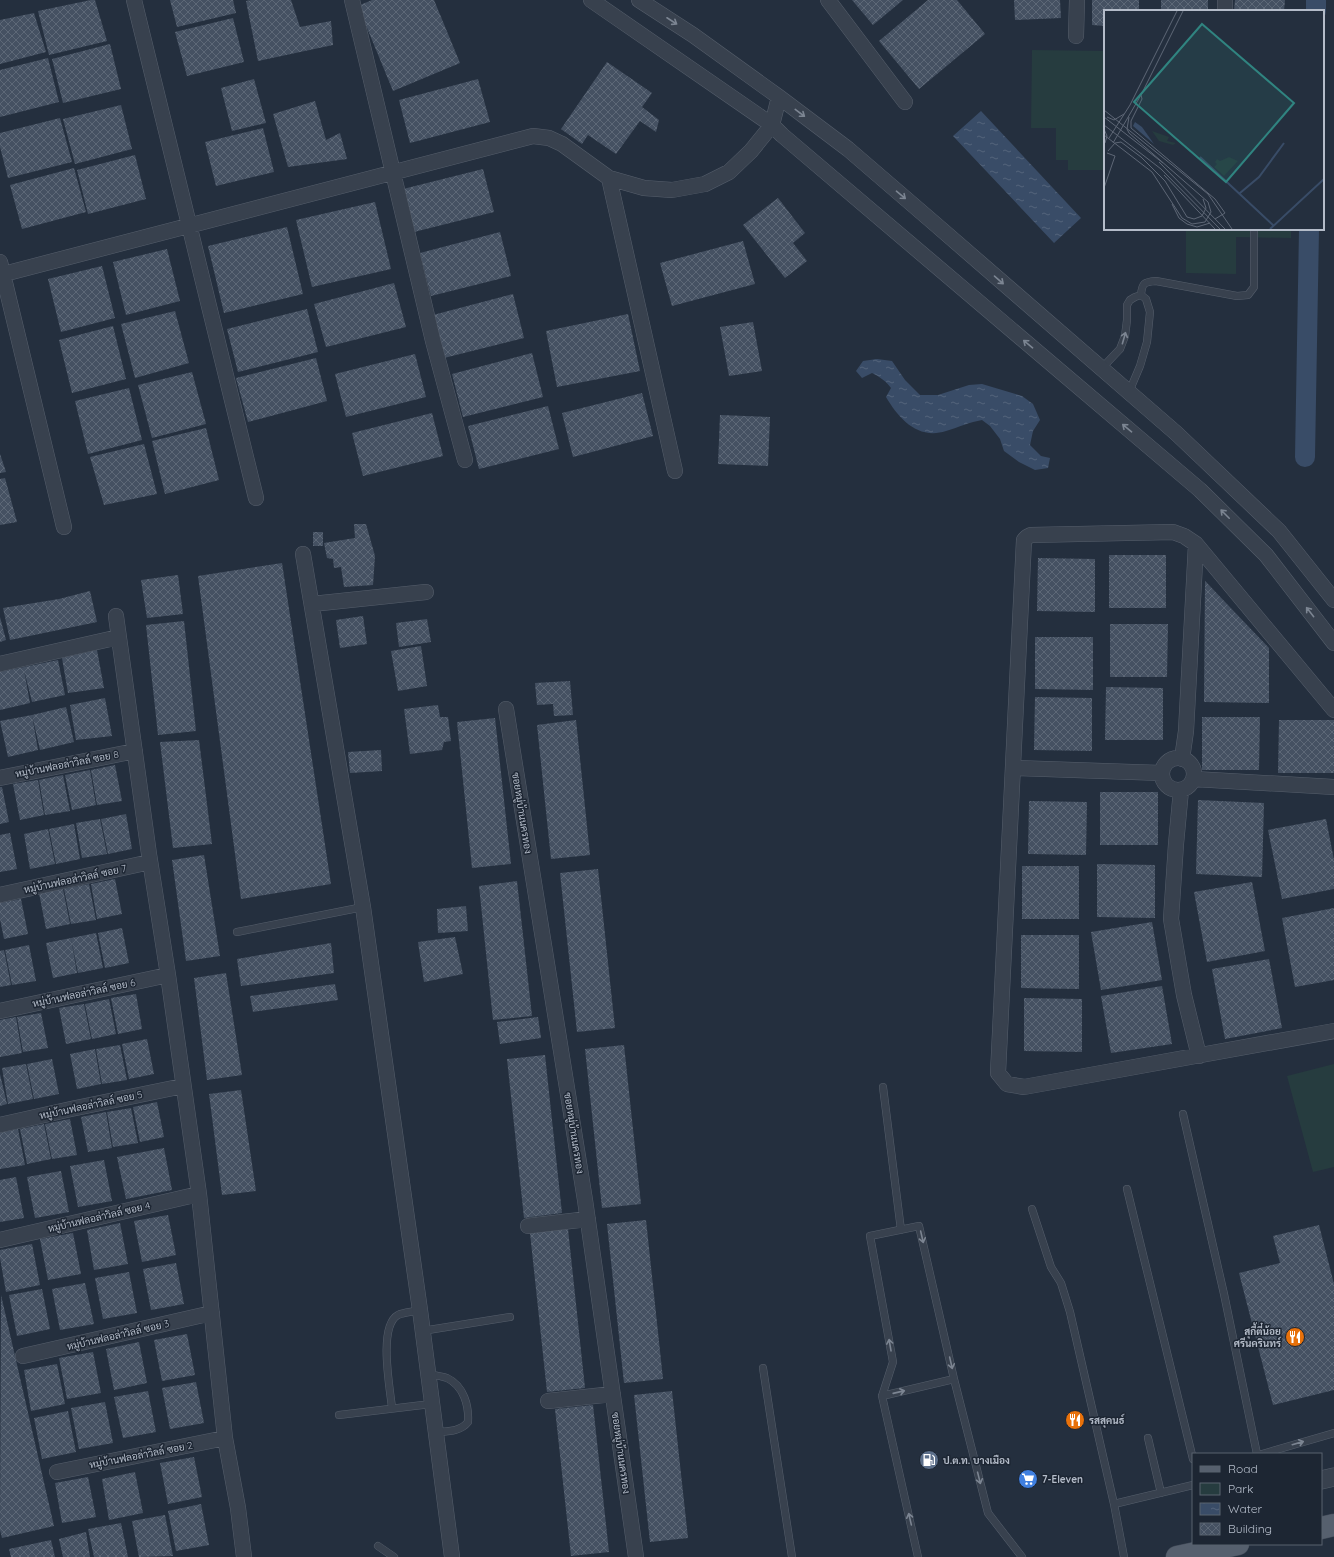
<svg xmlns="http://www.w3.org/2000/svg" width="1334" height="1557" viewBox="0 0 1334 1557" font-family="Quicksand,Sarabun,sans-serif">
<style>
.park{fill:#263c3f}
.water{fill:url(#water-ripples)}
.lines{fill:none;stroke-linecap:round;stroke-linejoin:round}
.canal{stroke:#394c67;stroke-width:20}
.building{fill:url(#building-cross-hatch)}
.service-casing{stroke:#565f6c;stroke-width:8}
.minor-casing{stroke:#565f6c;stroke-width:16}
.tertiary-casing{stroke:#565f6c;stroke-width:19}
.primary-casing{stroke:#414a57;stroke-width:23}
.service{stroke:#38414e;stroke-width:7}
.minor{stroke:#38414e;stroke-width:15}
.tertiary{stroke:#38414e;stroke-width:18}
.primary{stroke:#56606e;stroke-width:22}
.oneway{stroke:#7c8592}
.labels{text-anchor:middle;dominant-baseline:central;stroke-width:3;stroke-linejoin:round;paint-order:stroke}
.street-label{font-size:10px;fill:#b4bcc9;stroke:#1d2633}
.poi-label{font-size:10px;font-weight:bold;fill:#b4bcc9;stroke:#1d2633;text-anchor:start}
.inset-river{fill:none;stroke:#394c67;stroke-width:2}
.inset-road{fill:none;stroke:#5e6776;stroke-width:1}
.view{fill:#308480;fill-opacity:0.15;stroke:#308480;stroke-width:2}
.inset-edge{fill:none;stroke:#b4bcc9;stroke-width:2}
</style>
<defs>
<pattern id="water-ripples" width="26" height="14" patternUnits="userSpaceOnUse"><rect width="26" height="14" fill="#394c67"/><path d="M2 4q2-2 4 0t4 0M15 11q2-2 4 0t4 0" fill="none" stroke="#53647b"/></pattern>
<pattern id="building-cross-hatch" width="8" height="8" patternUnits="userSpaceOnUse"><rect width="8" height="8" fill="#455162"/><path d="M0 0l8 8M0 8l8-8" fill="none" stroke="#5d6877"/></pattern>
</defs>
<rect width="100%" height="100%" fill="#242f3e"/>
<path class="park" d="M1032,50L1105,51V170H1068V160H1056V128H1031Z
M1138,229H1291V238L1236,237V274L1186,273V230Z
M1334,1064V1167L1313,1172L1287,1076Z"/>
<path class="water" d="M981,111L1081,218L1054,243L953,136Z
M877,359L892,361L905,380L920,395H938L969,385L982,384L1022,396L1033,404L1040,420L1033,431L1030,445L1041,456L1050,458L1048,468L1035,470L1019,462L1004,451L1000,439L990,426L982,420C970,422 959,427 946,431C918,440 899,419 886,397L891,388C886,381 880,377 872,373L862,378L856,371L863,361Z"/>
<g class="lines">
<path class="canal" d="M1316,11V0
M1305,457L1309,229"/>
</g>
<path class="building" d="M91,0H95L107,41L49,55L38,11Z
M170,0H233L236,13L177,27Z
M251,0H291L300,27L331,21L333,45L258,61L246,1Z
M372,0H434L460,63L393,91L358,6Z
M852,0H903L873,25Z
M928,0H957L985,34L919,89L879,41Z
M1014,0H1060L1061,18L1015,20Z
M1092,0H1139V11H1105V26L1092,25Z
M1161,0H1208V11H1161Z
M1235,0H1285L1284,11H1234Z
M34,13L46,52L0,64V20Z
M233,18L244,62L187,76L175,32Z
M110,44L121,89L63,103L52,59Z
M48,58L59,102L0,117V70Z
M607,62L652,93L642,107L659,120L656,132L640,121L616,154L588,135L582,144L561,129Z
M254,79L266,123L232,131L221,88Z
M478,79L490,122L410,143L399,100Z
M315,101L326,140L340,133L347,159L288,167L273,114Z
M121,105L132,149L75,164L63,119Z
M60,118L72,162L8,178L0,147V133Z
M263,128L274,172L216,186L205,142Z
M135,155L146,199L88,214L77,170Z
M74,168L86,212L22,229L10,185Z
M483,169L494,212L414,232L403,189Z
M778,198L805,233L793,243L807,261L785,278L743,225Z
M375,202L391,269L312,287L296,220Z
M287,227L303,294L224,313L208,246Z
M500,232L511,276L431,296L420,253Z
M743,241L755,284L672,306L660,263Z
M167,249L180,301L126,315L113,262Z
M102,266L115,318L61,332L48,279Z
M394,283L406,327L326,347L314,304Z
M513,294L524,338L444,358L433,315Z
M307,309L318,352L238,372L227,329Z
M175,311L189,363L135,378L121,324Z
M628,314L640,371L557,387L546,331Z
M753,322L762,371L729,376L720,327Z
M113,326L126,379L72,393L59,340Z
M532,353L543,397L463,417L452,374Z
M415,354L426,397L346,417L335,374Z
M316,358L327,401L248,422L236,378Z
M192,372L206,424L152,438L138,385Z
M129,388L142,440L88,454L75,401Z
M642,393L653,436L573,457L562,413Z
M548,406L559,449L479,469L468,426Z
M432,413L443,456L363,476L352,433Z
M720,415L770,417L768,466L718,464Z
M206,428L219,480L165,494L152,441Z
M144,444L157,494L104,505L90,457Z
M0,454L6,472L0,473Z
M5,478L17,522L0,525V479Z
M354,524H366L375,556L373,585L344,587L341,567L334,568L333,559L327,558L324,543L355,538Z
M313,532H323V546H313Z
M1109,555H1166V608H1109Z
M1038,558L1095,559V612L1037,611Z
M282,563L331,884L241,899L198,576Z
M178,575L183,614L147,618L141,580Z
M1205,581L1269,648V703L1204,702Z
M90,591L97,622L10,640L3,608L59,599Z
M363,616L367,644L340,648L336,620Z
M0,617L6,640L0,642Z
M427,619L431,642L399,647L396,623Z
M184,621L196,731L158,735L146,625Z
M1110,624H1168L1167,677H1110Z
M1035,637H1093V690L1035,689Z
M421,646L427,686L398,691L391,651Z
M97,650L104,688L68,693L62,658Z
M58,660L65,695L32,702L24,670L30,703L0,710V672Z
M570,681L573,715L554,716L553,704L537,705L535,683Z
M1106,687L1163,688V740H1105Z
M1035,697L1092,698V751L1034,750Z
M105,698L112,736L76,740L70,705Z
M438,705L440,717H448L451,741L444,742L442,750L410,754L404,709Z
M66,707L74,742L40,750L32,715Z
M32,715L38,750L8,757L0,721Z
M1202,717H1260L1259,770H1202Z
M495,718L511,864L472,868L457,722Z
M576,720L590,855L551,859L537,725Z
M1279,720H1334V773H1278Z
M199,740L212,844L173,848L160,742Z
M381,750L382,771L350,773L348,752Z
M115,765L122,801L97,805L91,770Z
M90,770L96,805L72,810L65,775Z
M63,775L70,811L45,815L39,780Z
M38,780L44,815L20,820L13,784Z
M0,787H2L9,822L0,824Z
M1100,792H1158V845H1100Z
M1198,800L1264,803L1262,877L1196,874Z
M1029,801L1087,802L1086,855L1028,854Z
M126,814L132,849L108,854L101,819Z
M100,819L107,854L82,858L76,823Z
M1326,819L1334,860V889L1282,899L1268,830Z
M74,824L80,859L56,864L49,829Z
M48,829L55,864L30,869L24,834Z
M10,833L17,869L0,872V835Z
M204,855L220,956L186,961L172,860Z
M1097,864L1155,865V918L1097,917Z
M1022,866H1079V919H1022Z
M598,869L615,1028L577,1032L560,873Z
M115,879L122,914L97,919L91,884Z
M517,881L532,1016L493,1020L479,886Z
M1252,882L1265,951L1207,962L1194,892Z
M89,884L96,920L71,924L64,889Z
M63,889L70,924L46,929L39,893Z
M21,899L28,934L4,939L0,919V903Z
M466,906L468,931L438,933L437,909Z
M1334,908V980L1295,987L1282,918Z
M1152,922L1162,980L1101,990L1091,932Z
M122,928L129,963L105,968L98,933Z
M96,933L103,968L78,973L71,938Z
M1021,935H1079V989L1021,988Z
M455,937L463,974L424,982L418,942Z
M71,938L77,973L53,978L46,943Z
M331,943L334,973L241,986L237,959Z
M29,945L36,981L12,985L5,950Z
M4,950L11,985L0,987V951Z
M1269,959L1282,1028L1225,1039L1212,969Z
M226,973L242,1075L207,1080L194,978Z
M335,984L338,1000L253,1012L250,996Z
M1162,986L1172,1044L1111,1053L1101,996Z
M136,994L142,1029L118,1034L111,998Z
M1024,998L1082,999V1052L1024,1051Z
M109,999L116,1034L92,1039L85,1004Z
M84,1004L91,1039L66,1044L59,1008Z
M41,1013L48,1048L23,1052L17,1017Z
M16,1017L22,1053L0,1057V1020Z
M538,1017L541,1038L500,1044L497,1022Z
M147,1039L154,1074L129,1079L122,1044Z
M120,1045L127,1080L102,1084L96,1049Z
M624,1045L641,1204L602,1208L585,1049Z
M95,1049L101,1084L77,1089L70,1054Z
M545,1055L562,1213L524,1218L507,1059Z
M52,1059L59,1094L34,1099L27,1064Z
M26,1064L33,1099L8,1104L2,1068Z
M0,1074L7,1104L0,1106Z
M241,1090L256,1191L222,1195L209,1094Z
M157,1102L164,1137L140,1142L133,1107Z
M131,1108L138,1143L113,1147L107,1112Z
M106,1112L112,1148L88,1152L81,1117Z
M70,1119L77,1155L52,1159L45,1124Z
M44,1124L51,1159L27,1164L20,1129Z
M18,1129L25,1165L0,1169V1133Z
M164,1148L172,1190L126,1199L117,1157Z
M104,1160L112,1201L78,1207L70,1166Z
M61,1171L69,1212L35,1218L27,1177Z
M16,1177L24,1218L0,1222V1180Z
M168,1215L176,1255L142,1262L134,1221Z
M646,1220L663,1379L624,1383L607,1224Z
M120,1223L128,1264L94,1270L87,1230Z
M1319,1225L1334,1284V1390L1273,1405L1239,1273L1280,1263L1273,1236Z
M568,1229L585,1388L547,1392L530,1233Z
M73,1233L81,1274L48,1280L40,1239Z
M32,1244L40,1285L6,1292L0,1258V1250Z
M176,1263L184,1304L151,1310L143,1269Z
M129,1272L137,1313L103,1319L95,1278Z
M85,1283L94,1324L60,1330L52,1289Z
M42,1289L50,1329L17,1336L9,1295Z
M1,1295L54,1526L2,1538L0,1530Z
M187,1334L195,1375L162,1381L154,1340Z
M139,1342L147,1383L114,1390L106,1349Z
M93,1352L101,1393L67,1399L59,1358Z
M57,1364L65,1404L31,1411L24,1370Z
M196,1382L204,1423L170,1429L162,1388Z
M148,1391L156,1432L123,1438L114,1397Z
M672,1391L688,1538L650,1542L634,1395Z
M105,1402L113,1443L79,1449L71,1408Z
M593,1405L609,1552L571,1556L555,1409Z
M68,1411L76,1452L42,1459L34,1418Z
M194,1457L202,1497L168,1504L160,1463Z
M135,1472L143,1513L109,1520L102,1479Z
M88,1477L96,1517L62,1523L55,1483Z
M201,1504L209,1545L176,1551L168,1511Z
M165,1515L173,1556L139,1557L132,1521Z
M121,1523L128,1557H94L88,1529Z
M86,1532L90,1557H63L59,1539Z
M51,1540L55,1557H11L9,1549Z"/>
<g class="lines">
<g class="service-casing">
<path id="service" d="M1141,295C1142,283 1144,282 1156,281L1237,296L1248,295L1254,287V229
M1101,369L1120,349L1125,336L1127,320V305L1130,300L1135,297L1141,295L1146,299L1150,312L1147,342L1140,366L1129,392
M237,932L363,907
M883,1087L901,1230
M1183,1114L1224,1294L1257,1454
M1127,1189L1193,1459
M1032,1209L1051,1267L1061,1283L1070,1312L1114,1504L1124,1557
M422,1331L510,1317
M763,1368L792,1557
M428,1374C434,1375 441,1376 447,1378C464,1386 469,1406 468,1422C460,1432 447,1431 435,1432
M882,1396L893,1362L870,1236L919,1226L954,1379
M392,1408C390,1388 378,1326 398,1315C404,1312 413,1312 420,1310
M339,1415L431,1404
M1148,1438L1161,1493
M1262,1454L1334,1433
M1114,1504L1193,1485
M378,1546L394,1557
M918,1557L882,1396L954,1379L988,1513L1022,1557"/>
</g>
<g class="minor-casing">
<path id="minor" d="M134,0L256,498
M352,0L433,341L465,460
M591,0L772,125L782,135L1200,490L1266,555L1334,643
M639,0L693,35L779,97L848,149L934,223L1176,433L1279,531L1334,600
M828,0L905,102
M1225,11V0
M1076,36L1077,0
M609,178L675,471
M0,262L64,527
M0,275L533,136L549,138L562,144L609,178L644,188L672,190L705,184L729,172L751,151L772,125L779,97
M303,554L363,907L420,1310L452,1557
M312,604L426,592
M116,616L149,854L168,975L199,1194L225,1438L238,1508L244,1557
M0,664L119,637
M506,709L585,1200L636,1557
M1334,710L1196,544L1184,536L1173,532L1031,535L1027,537L1024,540L998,1073L1007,1084L1024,1087L1334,1031
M1162 774a16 16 0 1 1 32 0a16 16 0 1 1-32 0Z
M1182,759L1186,731L1196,544
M1013,768L1162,773
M0,778L135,751
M1194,779L1334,787
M1181,790L1176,844L1171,919L1184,995L1199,1056
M0,895L150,862
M0,1011L168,975
M0,1125L71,1109L183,1086
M528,1226L588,1219
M0,1240L199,1194
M23,1356L212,1313
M548,1401L613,1394
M57,1472L225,1438"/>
</g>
<g class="tertiary-casing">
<path id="tertiary" d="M1321,1480L1334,1477"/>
</g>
<g class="primary-casing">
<path id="primary" d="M1321,1528L1334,1525
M1177,1557L1238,1544"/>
</g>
<use href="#service" class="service"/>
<use href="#minor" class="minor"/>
<use href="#tertiary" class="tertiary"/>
<use href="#primary" class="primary"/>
</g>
<defs><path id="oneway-shaft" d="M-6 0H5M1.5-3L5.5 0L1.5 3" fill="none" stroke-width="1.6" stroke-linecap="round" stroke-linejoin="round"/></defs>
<g class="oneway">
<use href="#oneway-shaft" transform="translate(672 21) rotate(33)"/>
<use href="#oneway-shaft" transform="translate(800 113) rotate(37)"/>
<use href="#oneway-shaft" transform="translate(901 195) rotate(40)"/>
<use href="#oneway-shaft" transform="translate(999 280) rotate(41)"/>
<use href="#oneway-shaft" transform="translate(1124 338) rotate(-74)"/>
<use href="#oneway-shaft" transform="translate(1028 344) rotate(-140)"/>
<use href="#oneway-shaft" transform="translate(1127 428) rotate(-140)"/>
<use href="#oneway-shaft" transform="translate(1225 514) rotate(-135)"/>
<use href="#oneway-shaft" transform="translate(1310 612) rotate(-128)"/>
<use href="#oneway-shaft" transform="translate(922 1237) rotate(77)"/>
<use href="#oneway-shaft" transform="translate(890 1345) rotate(-100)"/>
<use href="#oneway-shaft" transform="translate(951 1363) rotate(77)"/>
<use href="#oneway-shaft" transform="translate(899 1392) rotate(-13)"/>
<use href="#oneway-shaft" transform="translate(1298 1443) rotate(-16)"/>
<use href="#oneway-shaft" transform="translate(979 1478) rotate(76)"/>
<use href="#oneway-shaft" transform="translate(910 1519) rotate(-103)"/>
</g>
<defs>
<g id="restaurant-disc" transform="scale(1)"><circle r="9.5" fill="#e8710a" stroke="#1d2633"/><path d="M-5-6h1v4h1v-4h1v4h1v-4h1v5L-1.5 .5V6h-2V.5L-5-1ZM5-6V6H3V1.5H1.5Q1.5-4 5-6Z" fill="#fff"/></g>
<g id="fuel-disc" transform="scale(1)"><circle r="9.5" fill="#5c6f8a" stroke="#1d2633"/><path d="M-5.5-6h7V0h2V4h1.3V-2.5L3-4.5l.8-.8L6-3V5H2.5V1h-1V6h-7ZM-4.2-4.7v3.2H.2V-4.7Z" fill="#fff"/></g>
<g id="supermarket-disc" transform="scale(1)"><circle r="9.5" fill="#3f7fe0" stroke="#1d2633"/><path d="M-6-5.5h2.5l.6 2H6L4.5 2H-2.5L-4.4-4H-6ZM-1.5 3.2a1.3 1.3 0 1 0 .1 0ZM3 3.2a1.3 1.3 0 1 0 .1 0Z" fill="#fff"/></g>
</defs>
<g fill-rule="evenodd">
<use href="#restaurant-disc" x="1295" y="1337"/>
<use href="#restaurant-disc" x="1075" y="1420"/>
<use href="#fuel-disc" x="929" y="1460"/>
<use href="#supermarket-disc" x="1028" y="1479"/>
</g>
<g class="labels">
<g class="street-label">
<text transform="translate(67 764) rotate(-11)">หมู่บ้านฟลอล่าวิลล์ ซอย 8</text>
<text transform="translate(522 813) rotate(81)">ซอยหมู่บ้านนครทอง</text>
<text transform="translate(75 879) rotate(-12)">หมู่บ้านฟลอล่าวิลล์ ซอย 7</text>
<text transform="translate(84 993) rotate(-12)">หมู่บ้านฟลอล่าวิลล์ ซอย 6</text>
<text transform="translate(91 1105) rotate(-12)">หมู่บ้านฟลอล่าวิลล์ ซอย 5</text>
<text transform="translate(574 1133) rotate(81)">ซอยหมู่บ้านนครทอง</text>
<text transform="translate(99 1217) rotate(-13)">หมู่บ้านฟลอล่าวิลล์ ซอย 4</text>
<text transform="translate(118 1335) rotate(-13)">หมู่บ้านฟลอล่าวิลล์ ซอย 3</text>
<text transform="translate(621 1453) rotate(82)">ซอยหมู่บ้านนครทอง</text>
<text transform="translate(141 1455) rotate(-11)">หมู่บ้านฟลอล่าวิลล์ ซอย 2</text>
</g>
<g class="poi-label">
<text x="1281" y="1331" text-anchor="end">สุกี้ตี๋น้อย<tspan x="1281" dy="12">ศรีนครินทร์</tspan></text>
<text x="1089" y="1420">รสสุคนธ์</text>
<text x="943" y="1460">ป.ต.ท. บางเมือง</text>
<text x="1042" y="1479">7-Eleven</text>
</g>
</g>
<g transform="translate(1104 10)">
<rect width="220" height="220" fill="#242f3e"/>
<path d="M125,147L134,151L120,166L110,157L113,154L111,152L113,149L116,151Z" fill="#263c3f"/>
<path d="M48,121L65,127L63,131L72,133L69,135L55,131Z" fill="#263c3f"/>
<path d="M31,112L38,117L50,134L29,116Z" fill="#394c67"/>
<path class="inset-river" d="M96,147L170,216M136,183L155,167L180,133M166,219L220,169"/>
<path class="inset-road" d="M37,85L38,89L27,111V118L111,189L121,203L111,209M0,100L104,184L128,219M0,107L59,153M3,107L10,110L20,104M0,115L57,159L116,219M0,119L3,126L1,133M0,125L48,162L78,208L88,214L101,212L107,202L104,192L25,123L23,119L25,107M5,128L26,95L73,1M9,133L37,85L79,1M4,141L11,133L17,132L37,147L61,171L83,207L90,209L98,206L102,198L99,189M55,152L121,219M60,165L111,219M0,178L11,146L3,143M68,194L75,208L83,214L93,217L106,213"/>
<path class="view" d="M98,14L190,93L122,172L30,92Z"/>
<rect width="220" height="220" class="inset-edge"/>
</g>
<rect x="1192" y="1453" width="130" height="92" fill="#1d2633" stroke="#59626f"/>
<rect x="1200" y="1466" width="20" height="6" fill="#56606e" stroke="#59626f"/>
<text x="1228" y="1473" font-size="12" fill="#b4bcc9">Road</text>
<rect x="1200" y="1483" width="20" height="12" fill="#263c3f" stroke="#59626f"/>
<text x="1228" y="1493" font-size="12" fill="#b4bcc9">Park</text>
<rect x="1200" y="1503" width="20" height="12" fill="url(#water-ripples)" stroke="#59626f"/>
<text x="1228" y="1513" font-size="12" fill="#b4bcc9">Water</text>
<rect x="1200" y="1523" width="20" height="12" fill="url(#building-cross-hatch)" stroke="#59626f"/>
<text x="1228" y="1533" font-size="12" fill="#b4bcc9">Building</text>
</svg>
